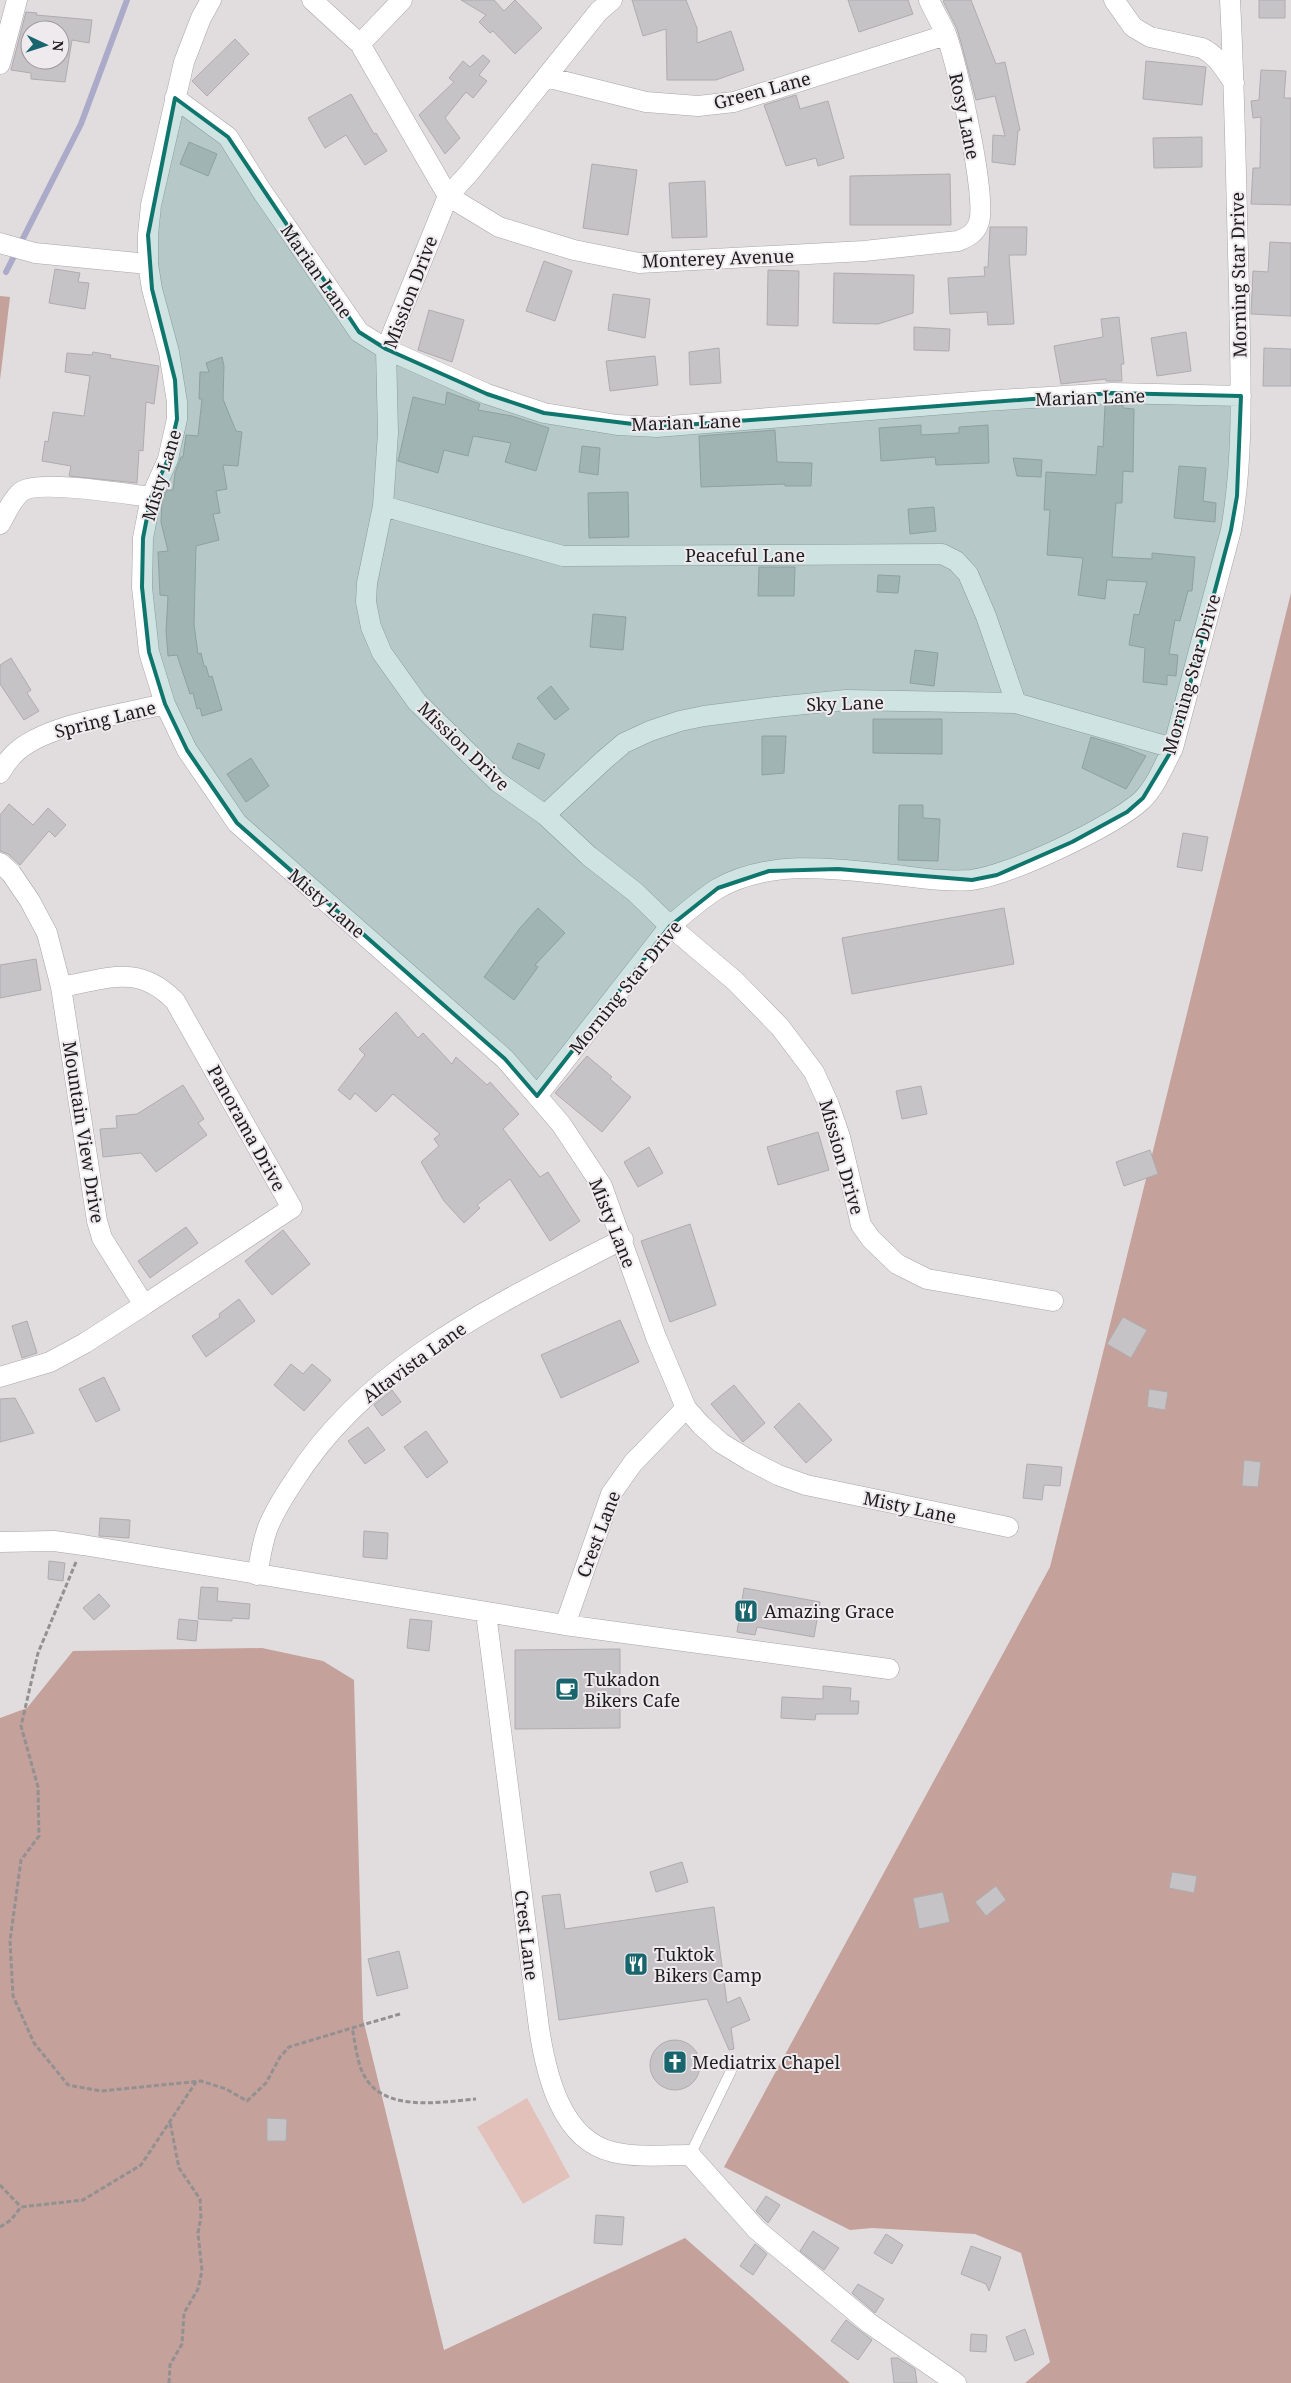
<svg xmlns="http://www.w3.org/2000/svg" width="1291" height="2383" viewBox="0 0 1291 2383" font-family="'Noto Serif',serif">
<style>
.green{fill:#e2c1bb}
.forest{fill:#c4a19a}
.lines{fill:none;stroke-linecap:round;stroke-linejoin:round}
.stream{stroke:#ababc9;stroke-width:6}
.building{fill:#c5c3c6;stroke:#aeacaf;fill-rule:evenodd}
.service-casing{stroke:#a8a5a7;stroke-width:11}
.minor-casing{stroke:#a8a5a7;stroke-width:21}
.path{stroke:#939092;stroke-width:3;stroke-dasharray:5 2.5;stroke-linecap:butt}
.service{stroke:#fff;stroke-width:10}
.minor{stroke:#fff;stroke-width:20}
.marked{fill:#0f766e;fill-opacity:0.2;stroke:#0f766e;stroke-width:4;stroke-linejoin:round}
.labels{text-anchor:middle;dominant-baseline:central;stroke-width:4;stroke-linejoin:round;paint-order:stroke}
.street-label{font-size:18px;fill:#1e1d1e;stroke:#eeeaed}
.poi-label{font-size:18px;fill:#1e1d1e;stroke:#eeeaed;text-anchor:start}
</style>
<rect width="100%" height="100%" fill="#e1dddf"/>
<path class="green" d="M527,2098L570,2177L523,2204L477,2127Z"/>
<path class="forest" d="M0,296L10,297L0,380Z
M1291,593V2383H1025L1050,2362L1021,2253L975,2234L872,2228L850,2230L724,2167L1050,1567Z
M262,1648L323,1661L354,1680L363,2019L444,2350L685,2238L850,2383H0V1718L27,1708L73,1651Z"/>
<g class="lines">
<path class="stream" d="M6,272L81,124L127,0"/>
</g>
<path class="building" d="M461,0H494L504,11L515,0L542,28L515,54L493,31L490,33L479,22L486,15Z
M632,0H686L697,28V43L731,31L744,70L716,80H667L666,29L643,36Z
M848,0H908L913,14L859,32Z
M945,0H971L996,64L1005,62L1020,130L1018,131L1015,165L992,162L993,135L1005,136L995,96L976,100L962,46L957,29L943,1Z
M1259,0H1285V18H1259Z
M26,12L37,13L36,15L92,20L89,43L72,40L65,82L31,79V73L11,70ZM30,30H60V60H30Z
M235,39L249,54L207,96L192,81Z
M483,55L490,61L479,75L487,81L473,98L466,92L445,118L460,138L445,154L419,115L454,82L449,78L463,61L470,67Z
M1146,61L1206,67L1202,105L1143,99Z
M1261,70L1286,71L1284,98H1291V205L1251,204L1253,168H1260L1261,117L1253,118L1251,101L1259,100Z
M351,94L374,134L376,133L387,151L365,165L346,135L325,148L308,118Z
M796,95L800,109L828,101L844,158L818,166L816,158L786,166L764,105Z
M1202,137V167L1154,168L1153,138Z
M189,142L217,154L208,176L180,164Z
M592,164L637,170L628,235L583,228Z
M950,174L951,225H850V176Z
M705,181L707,237L672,238L669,183Z
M990,227H1027L1026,255H1009L1014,324L988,325L987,312L950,314L948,278L985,276L984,267H988Z
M1270,242L1291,243V316L1251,314L1253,271L1268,272Z
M544,261L572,271L555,321L526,311Z
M55,269L80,273L78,282L89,283L85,309L49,303Z
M768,270L799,271L798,326L767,325Z
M834,273L914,275L913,313L878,324L833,323Z
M613,294L650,299L645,338L608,330Z
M429,310L464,320L452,362L418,350Z
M1119,317L1124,364H1121L1122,381H1106V379L1061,384L1054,346L1103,337L1101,319Z
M914,327L950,329L949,351L914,350Z
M1186,332L1191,371L1157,376L1151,338Z
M719,348L721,383L690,385L689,352Z
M1264,348L1291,349V386H1263Z
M93,352L111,355L110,358L159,366L154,404L146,402L143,451L139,450L137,483L69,476L71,466L42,461L45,441L48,442L53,412L84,416L90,376L65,372L67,353L92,355Z
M655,356L658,385L610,391L606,361Z
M222,357L224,366L223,399L236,431L242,432L238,466L223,465L227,489L216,491L220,513L213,514L219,540L196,546L194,624L198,654L201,653L204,666H206L209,677L212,676L222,710L202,716L200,708L197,709L193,693L190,694L177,655L168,656L166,631L168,596L160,595L158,552L168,551L161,522L162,501L167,490H173L175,473L181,457H183L186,435L198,436L202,399H199L200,372H209L206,363Z
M447,392L480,404L478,410L512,416L549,428L536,471L505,462L511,443L473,436L468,456L444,450L438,473L398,461L413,397L445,405Z
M1105,405H1123V408L1134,409L1133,472L1123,471L1122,503H1116L1112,557L1152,559V553L1195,557L1192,591H1188L1180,621L1175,620L1169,654L1178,655L1176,676L1167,675V685L1143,682L1145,648L1129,645L1134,614L1139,615L1147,582L1107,580L1105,599L1078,595L1083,558L1047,555L1050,510H1044L1046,472L1096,475L1098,446L1103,447Z
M921,425V435L959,433V427L988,425L989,463L936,465L935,457L881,461L879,428Z
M775,430L777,462L812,463L811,486H785V484L701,487L699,436Z
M582,446L600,448L598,475L579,472Z
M1013,458L1042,460L1041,477L1017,476Z
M1179,466L1206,468L1203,501L1216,503L1215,522L1174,518Z
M628,492L629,537L589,538L588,493Z
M934,507L936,531L910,534L908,509Z
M759,567H795L794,596H758Z
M878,575L900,576L898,593L877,592Z
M593,614L626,617L623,650L590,647Z
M915,650L938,653L934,686L910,683Z
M11,658L31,690L27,693L39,711L24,720L0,684V665Z
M551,686L569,709L555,720L537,698Z
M873,719H942V754L873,753Z
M762,736H786L784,773L762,775Z
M1091,737L1121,746L1146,756L1126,789L1082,768Z
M518,743L545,754L539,769L512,758Z
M251,758L269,786L246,802L227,774Z
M9,804L33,825L48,808L66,825L55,837L49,831L20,865L8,854L0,851V815Z
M899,805H923V818L940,819L938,861L898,860Z
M1183,833L1208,837L1202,871L1177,867Z
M538,908L565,933L535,965L538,967L514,1000L484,977L520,928Z
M1004,908L1014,964L852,994L842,938Z
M36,959L41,990L0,998V965Z
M396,1012L418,1038L423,1033L452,1064L456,1057L487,1085L490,1082L519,1114L503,1129L540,1177L548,1172L580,1221L550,1241L510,1179L477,1205L480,1208L464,1223L444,1201L421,1162L439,1146L434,1139L440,1134L393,1094L376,1112L355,1093L350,1100L338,1090L365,1055L359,1049Z
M587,1056L612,1077L610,1079L631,1097L602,1132L555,1093Z
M183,1085L204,1119L198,1123L207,1135L156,1172L141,1153L103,1157L100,1129L117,1128L116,1116L137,1114Z
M921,1086L927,1114L902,1119L896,1091Z
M818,1132L829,1170L778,1185L767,1147Z
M649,1147L663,1173L638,1187L624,1162Z
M1150,1150L1158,1174L1124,1186L1116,1162Z
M690,1224L716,1305L670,1322L641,1241Z
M186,1227L198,1243L150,1278L138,1261Z
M283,1230L310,1264L272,1295L245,1261Z
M239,1299L255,1321L206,1357L192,1336L220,1317L219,1314Z
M1123,1317L1147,1330L1131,1358L1107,1344Z
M620,1320L639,1362L561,1398L541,1355Z
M27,1321L37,1353L22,1358L12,1326Z
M291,1364L303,1374L312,1364L331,1380L304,1411L274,1385Z
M104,1377L120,1410L96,1422L79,1389Z
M734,1385L765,1423L743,1442L711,1404Z
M1149,1389L1168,1392L1165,1410L1147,1407Z
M392,1390L401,1402L382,1416L374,1405Z
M15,1398L34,1433L0,1442V1399Z
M799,1403L832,1440L806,1463L774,1427Z
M368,1427L385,1450L365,1464L348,1441Z
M426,1431L448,1462L427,1478L404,1447Z
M1244,1460L1261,1462L1258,1487L1242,1486Z
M1027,1464L1062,1467L1060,1486L1044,1485L1042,1500L1023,1498Z
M100,1518L130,1520L129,1538L99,1536Z
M364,1531L388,1533L387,1559L363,1557Z
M49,1561L65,1563L63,1581L48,1579Z
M201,1587L218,1588L217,1601L250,1604L249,1619L232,1618V1621L198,1619Z
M744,1588L820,1602L814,1637L757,1627L755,1635L737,1632Z
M99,1594L110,1606L94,1620L83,1608Z
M179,1619L198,1621L196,1641L177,1639Z
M410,1619L432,1621L429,1651L407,1648Z
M620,1649V1728L515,1729V1650Z
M823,1686L851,1688L850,1701H859L858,1714H816L815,1720L781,1718L782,1697L823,1699Z
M682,1862L688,1882L656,1892L650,1872Z
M1172,1872L1197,1876L1194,1893L1169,1888Z
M996,1886L1006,1900L986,1916L975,1902Z
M943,1892L950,1922L919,1929L913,1898Z
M560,1894L565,1929L714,1907L727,2003L740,1997L750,2020L731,2028L734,2049L729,2050L707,1999L559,2020L542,1896Z
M399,1951L408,1988L377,1996L368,1959Z
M650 2065a25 25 0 1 1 50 0a25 25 0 1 1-50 0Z
M267,2118L287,2119L286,2141H267Z
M766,2196L780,2205L768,2223L756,2211Z
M596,2215L624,2217L622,2245L594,2243Z
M813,2231L839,2248L824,2270L800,2251Z
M886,2234L903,2245L892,2264L874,2253Z
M755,2244L767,2254L753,2275L740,2266Z
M971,2246L1001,2257L989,2291L986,2284L961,2274Z
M858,2284L884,2299L875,2313L852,2293Z
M846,2320L872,2340L858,2360L831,2341Z
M1025,2329L1034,2354L1015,2361L1006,2337Z
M971,2334L987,2335L986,2352L970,2351Z
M891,2358H898L915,2369L917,2383H894Z"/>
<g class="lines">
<g class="service-casing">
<path id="service" d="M690,2155L731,2071"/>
</g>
<g class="minor-casing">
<path id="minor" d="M211,0L201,18L184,62L151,205L148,235V264L152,289L169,352L177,402V419L168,459L151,497L143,538L142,587L149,652L165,704L187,750L237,823L505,1059L561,1124L602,1186L656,1337L686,1408L701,1425L721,1443L749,1460L778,1475L806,1485L1008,1527
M312,0L360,44L448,196L499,227L574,250L639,263L864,251L958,241C968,237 976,233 979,222C987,196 957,63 946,34C941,23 934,11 929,0
M612,0L599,11L469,173L448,196L386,349L388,433L383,506L367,583L366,602L371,627L382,653L417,702L498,782L545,815L589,856L635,892L670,926L735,981L780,1027L814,1072L829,1105L840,1137L861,1225L871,1239L897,1264L927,1279L1053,1301
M1114,0L1133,27L1150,37L1202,48C1218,56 1224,69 1234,83
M360,44L402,0
M0,64L17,0
M546,77L646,102L698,106L734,102L946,35
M175,98L228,137L261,190L359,332L386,349L487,394L544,413L617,425L657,427L984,401L1112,393L1241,396
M0,243L35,253L148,264
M383,506L563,556L942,554L956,561L968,574L986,616L1016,703
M0,524C6,514 12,499 21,492C37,479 126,494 151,497
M0,773C4,766 9,759 14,754C44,724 124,714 165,704
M545,815L604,760L624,743L650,731L680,721L704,716L775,707L846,700L1016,703L1173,748
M0,863L11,873L30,901L47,933L61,987L97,1221L102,1238L144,1305L85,1343L50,1362L0,1377
M61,987C107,979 138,963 175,1001L292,1208L144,1305
M537,1096L670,926C685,913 700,900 717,889C770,858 838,869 896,875C921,878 946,882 971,880C1009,876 1114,826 1142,800C1156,786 1164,765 1173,748L1231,530C1245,450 1240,369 1239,288C1236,192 1235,96 1230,0
M0,1542L54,1541L83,1545L565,1625L889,1669
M257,1575C260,1560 262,1544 267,1530C273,1513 284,1496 294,1481C369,1362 502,1302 623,1239
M486,1613L539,2028C546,2074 561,2140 613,2152C638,2158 665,2155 690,2155L757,2230L869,2323L956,2383
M565,1625L611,1494L633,1463L686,1408"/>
</g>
<path class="path" d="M76,1562L38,1653L21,1726L38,1787L39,1836L21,1860L10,1941L13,1996L34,2043L68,2085L101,2091L201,2081L226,2089L247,2101L266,2083L280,2057L289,2047L352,2028
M400,2014L352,2028C355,2040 356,2054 360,2066C376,2115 437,2102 476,2099
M0,2185L21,2207
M0,2227L11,2220L21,2207L83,2200L141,2165L196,2082
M169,2383L170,2365L182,2344L184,2313L198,2289L202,2271L198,2233L201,2217L200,2199L179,2168L170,2122"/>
<use href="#service" class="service"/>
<use href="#minor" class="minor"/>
</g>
<path class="marked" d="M175,98L228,137L359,332L386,349L487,394L544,413L657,427L1112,393L1241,396L1237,496L1231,530L1173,748L1143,798L1127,812L1072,842L997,875L972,880L838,869L769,871L718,888L670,926L537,1096L505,1059L237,823L187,750L165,704L149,652L142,587L143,538L151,497L168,459L177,419L175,380L152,289L148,235Z"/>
<defs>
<g id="restaurant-square" transform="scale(1.25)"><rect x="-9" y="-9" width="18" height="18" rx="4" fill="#18656e" stroke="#eeeaed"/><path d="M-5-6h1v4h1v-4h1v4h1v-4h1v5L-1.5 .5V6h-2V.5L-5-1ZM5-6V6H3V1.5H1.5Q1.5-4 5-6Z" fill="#fff"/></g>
<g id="cafe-square" transform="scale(1.25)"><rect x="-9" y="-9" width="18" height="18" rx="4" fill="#18656e" stroke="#eeeaed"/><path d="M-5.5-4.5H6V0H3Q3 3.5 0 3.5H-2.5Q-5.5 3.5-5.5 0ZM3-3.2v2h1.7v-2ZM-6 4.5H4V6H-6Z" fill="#fff"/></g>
<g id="church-square" transform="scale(1.25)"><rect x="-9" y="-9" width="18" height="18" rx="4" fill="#18656e" stroke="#eeeaed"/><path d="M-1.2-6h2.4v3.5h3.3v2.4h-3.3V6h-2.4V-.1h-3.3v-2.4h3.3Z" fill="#fff"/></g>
</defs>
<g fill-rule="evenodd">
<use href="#restaurant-square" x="746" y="1611"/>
<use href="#cafe-square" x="567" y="1689"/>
<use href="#restaurant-square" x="636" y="1964"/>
<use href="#church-square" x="675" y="2062"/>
</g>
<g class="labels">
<g class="street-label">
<text transform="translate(762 90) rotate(-15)">Green Lane</text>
<text transform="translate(965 116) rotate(78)">Rosy Lane</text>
<text transform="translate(718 258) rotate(-2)">Monterey Avenue</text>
<text transform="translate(317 271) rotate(55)">Marian Lane</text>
<text transform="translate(1238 275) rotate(-91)">Morning Star Drive</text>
<text transform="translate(410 292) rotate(-69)">Mission Drive</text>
<text transform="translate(1090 397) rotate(-2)">Marian Lane</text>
<text transform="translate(686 422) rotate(-2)">Marian Lane</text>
<text transform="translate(161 475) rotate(-73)">Misty Lane</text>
<text x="745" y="555">Peaceful Lane</text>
<text transform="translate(1191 674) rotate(-74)">Morning Star Drive</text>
<text transform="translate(845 703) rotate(-2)">Sky Lane</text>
<text transform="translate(105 719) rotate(-14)">Spring Lane</text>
<text transform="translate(464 746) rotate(44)">Mission Drive</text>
<text transform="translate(327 903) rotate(41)">Misty Lane</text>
<text transform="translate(625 987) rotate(-51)">Morning Star Drive</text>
<text transform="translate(247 1128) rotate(61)">Panorama Drive</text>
<text transform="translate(84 1132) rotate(81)">Mountain View Drive</text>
<text transform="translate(842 1157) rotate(74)">Mission Drive</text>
<text transform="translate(613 1223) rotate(68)">Misty Lane</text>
<text transform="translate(414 1362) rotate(-36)">Altavista Lane</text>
<text transform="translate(910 1507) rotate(12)">Misty Lane</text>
<text transform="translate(598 1534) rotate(-69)">Crest Lane</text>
<text transform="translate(527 1935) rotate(83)">Crest Lane</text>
</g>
<g class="poi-label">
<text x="764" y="1611">Amazing Grace</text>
<text x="584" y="1679">Tukadon<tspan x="584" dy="21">Bikers Cafe</tspan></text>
<text x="654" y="1954">Tuktok<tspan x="654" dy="21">Bikers Camp</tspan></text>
<text x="692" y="2062">Mediatrix Chapel</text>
</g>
</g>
<g transform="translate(45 45) rotate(94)"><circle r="24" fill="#eeeaed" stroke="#9b989a"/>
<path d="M0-4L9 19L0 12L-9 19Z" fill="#18656e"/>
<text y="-8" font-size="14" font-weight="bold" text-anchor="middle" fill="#1e1d1e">N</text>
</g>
</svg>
